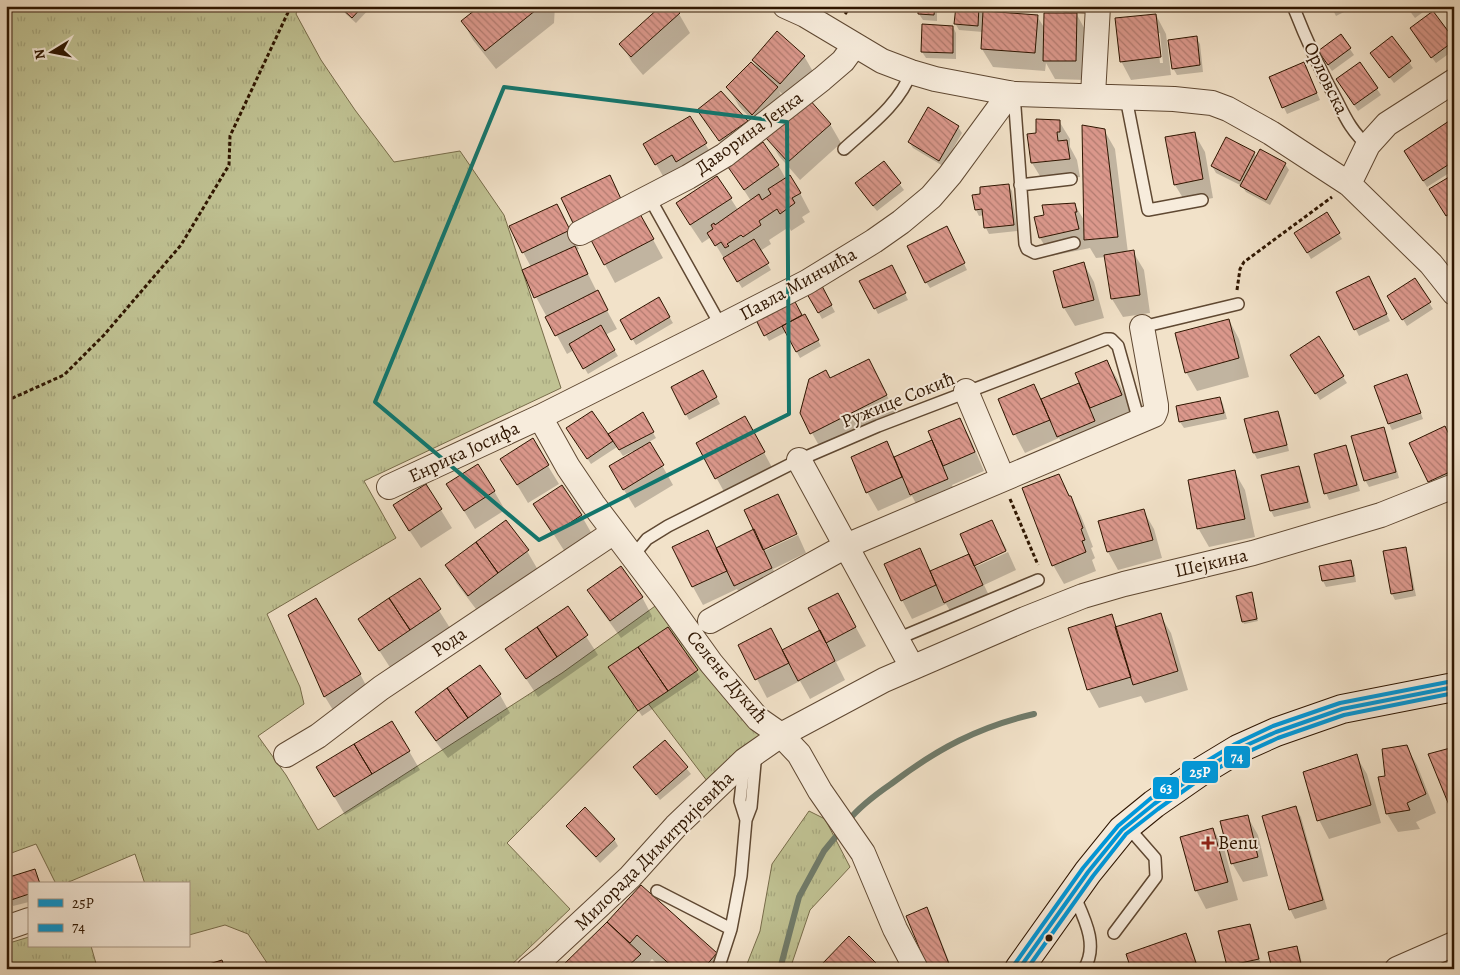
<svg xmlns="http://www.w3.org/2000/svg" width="1460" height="975" viewBox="0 0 1460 975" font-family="Alegreya,serif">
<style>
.grass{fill:url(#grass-tufts);stroke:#776c4a}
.shadow{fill:#0003;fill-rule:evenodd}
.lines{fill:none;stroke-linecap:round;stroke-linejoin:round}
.stream{stroke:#707b6a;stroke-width:6}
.building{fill:url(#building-back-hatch);stroke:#2e1500}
.lane-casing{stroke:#5f4832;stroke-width:14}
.street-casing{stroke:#5f4832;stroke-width:26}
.secondary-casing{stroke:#2e1500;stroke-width:30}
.path{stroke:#2e1500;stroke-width:3;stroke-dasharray:4 2.5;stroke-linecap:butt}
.lane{stroke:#f7ecdc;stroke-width:11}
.street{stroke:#f7ecdc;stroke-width:24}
.secondary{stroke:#f7ecdc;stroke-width:28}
.bus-1-casing{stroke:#f7ecdc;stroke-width:8}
.bus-2-casing{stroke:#f7ecdc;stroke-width:8}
.bus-3-casing{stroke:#f7ecdc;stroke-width:8}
.bus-1{stroke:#0098da;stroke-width:4}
.bus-2{stroke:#0098da;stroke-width:4}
.bus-3{stroke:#0098da;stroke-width:4}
.marked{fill:none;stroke:#0f766e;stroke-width:4;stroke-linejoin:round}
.poi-dot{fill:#8f2418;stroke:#f7ecdc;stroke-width:2}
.bus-dot{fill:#2e1500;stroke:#f7ecdc;stroke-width:2}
.labels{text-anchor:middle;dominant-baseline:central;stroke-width:4;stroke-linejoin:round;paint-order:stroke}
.street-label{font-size:19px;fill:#2e1500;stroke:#f7ecdc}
.poi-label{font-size:19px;fill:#2e1500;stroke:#f7ecdc;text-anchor:start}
.line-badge{stroke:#f7ecdc;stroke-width:2}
.badge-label{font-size:14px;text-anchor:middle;font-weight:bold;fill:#fff}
</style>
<defs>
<pattern id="grass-tufts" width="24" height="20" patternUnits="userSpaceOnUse" patternTransform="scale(1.25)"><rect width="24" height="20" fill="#c0c293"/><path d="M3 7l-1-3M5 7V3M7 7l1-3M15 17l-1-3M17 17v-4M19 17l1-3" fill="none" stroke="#a5a67d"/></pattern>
<pattern id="building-back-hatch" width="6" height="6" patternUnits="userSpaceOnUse" patternTransform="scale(1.25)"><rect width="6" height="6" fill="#db988c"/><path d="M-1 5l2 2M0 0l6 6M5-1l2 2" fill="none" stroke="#b27b70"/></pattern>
</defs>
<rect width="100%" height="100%" fill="#f2e2c9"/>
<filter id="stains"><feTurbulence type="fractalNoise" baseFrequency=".004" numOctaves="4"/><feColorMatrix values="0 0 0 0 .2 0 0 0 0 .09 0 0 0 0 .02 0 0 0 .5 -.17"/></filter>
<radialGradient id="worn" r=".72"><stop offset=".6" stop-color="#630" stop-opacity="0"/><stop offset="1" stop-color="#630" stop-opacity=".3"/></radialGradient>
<path class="grass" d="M6,6H299L296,14L321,60L355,110L394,162L460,151L504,215L561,388L364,481L396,538L267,614L300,687L304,704L258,736L286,775L318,830L562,673L665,599L781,735L714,790L647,702L507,843L570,909L507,969H489L475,965L464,969H271L248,934L225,925L189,935V884H145L135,854L64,884H56L36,844L6,855Z
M809,811L825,819L850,867L810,910L790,969H745L760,931L772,864Z
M29,937V946H91L97,967L90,969H6V944Z"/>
<path class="shadow" d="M337,6H372L356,23Z
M482,6H555L554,23L496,69L473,40L463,22Z
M672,6L679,14L690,33L643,75L632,62L621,44Z
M919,6H937V21L923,20L919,14Z
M957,6H980L982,12L1037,16L1045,29L1077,15L1087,33L1086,80L1055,79L1046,63L1045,71L993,67L982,49L983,32L959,30L955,23Z
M1331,6H1356L1336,16Z
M1406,6H1430V7L1415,18Z
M1156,15L1166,34L1171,75L1131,80L1121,61ZM1157,33H1160L1163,63H1160Z
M953,27L956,33V59L926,58L922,52Z
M1415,35L1454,41V50L1436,63Z
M1341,36L1354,55L1332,71L1323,58Z
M1196,38L1200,44L1203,72L1177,75L1173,68Z
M1392,38L1413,68L1394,83L1375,59Z
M804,56L815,75L791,102L779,91L787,107L764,133L739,106L728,87L760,72L753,60Z
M1307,70L1320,100L1287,114L1270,78Z
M1341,86L1377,89L1381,95L1358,111Z
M721,93L747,122L758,141L731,159L699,110Z
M690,118L716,162L667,183L645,145Z
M1059,121L1070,139V147L1077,160L1080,177L1043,181L1032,163L1037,134Z
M830,124L841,143L800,180L779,156L768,138Z
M1454,125V170L1427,187L1409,158Z
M958,127L962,133L943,166L913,148L909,142Z
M1104,130L1115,149L1128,253L1133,252L1144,270L1150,313L1123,317L1112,299L1106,257L1096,258L1090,248L1051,256L1040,238L1045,216L1075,205L1085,222Z
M1194,133L1205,152L1213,198L1186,203L1175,185Z
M1254,153L1257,158L1285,164L1289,170L1270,205L1246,192L1242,186L1216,173L1212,166Z
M883,162L904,190L877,211L860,190Z
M778,165L786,179L800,193L810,212L802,217L805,222L791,231L789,227L769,240L771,244L760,251L771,270L742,288L711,237L702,243L688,222L717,177L738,210L751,201L729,167Z
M609,177L632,220L650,234L663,258L615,283L592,240L585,241L574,222Z
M1008,185L1012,191L1017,231L989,234L986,228L984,215L979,216L976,210L982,195Z
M556,206L579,249L576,250L597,292L617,329L605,335L618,356L588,374L574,350L567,354L536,297L531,267L523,252Z
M1454,212V219L1451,221L1448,216Z
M1326,214L1342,239L1311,259L1296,233Z
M950,234L967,270L930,288L926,282Z
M1084,264L1094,282L1104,318L1075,326L1064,308L1054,272Z
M895,273L908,300L878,314L875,308Z
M1415,280L1433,309L1407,326L1389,296Z
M1372,284L1390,321L1359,336L1338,293Z
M822,288L835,312L822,319L809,295Z
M658,298L673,323L636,345L621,320Z
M793,300L802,317L805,316L821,346L800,358L786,332L769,341L757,319Z
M1229,320L1239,339L1249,377L1197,391L1186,372Z
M1318,338L1347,383L1320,400L1292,355Z
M1107,362L1118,380L1132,413L1069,455L1059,438L1025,453L1015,434L1034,385L1042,400L1081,383Z
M703,372L720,404L689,420L672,388Z
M1407,376L1423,419L1392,430L1389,424Z
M879,379L896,414L822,451L812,433L830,380Z
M1220,398L1223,404L1227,419L1184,428L1180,422L1177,407Z
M1278,412L1281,418L1289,451L1257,459L1254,453Z
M642,414L656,438L649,442L673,485L635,508L610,467L634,453L633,451L623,456L617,447L591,464L571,434L608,436Z
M960,420L970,438L984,471L952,485L958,498L921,513L912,496L878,511L867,492L887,443L895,458L934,441Z
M1383,428L1387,435L1399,478L1369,487L1365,480Z
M1444,428L1454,444V493L1440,500L1429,481Z
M755,436L774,471L727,497L697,443Z
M532,440L559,484L528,503L513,478Z
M1346,447L1349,453L1360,491L1329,500L1326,493Z
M1299,467L1302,474L1311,508L1274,517L1271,511Z
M1234,471L1245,490L1255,537L1209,547L1198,528Z
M1059,476L1081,516L1093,547L1091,548L1095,558L1092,560L1096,571L1064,584L1053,565Z
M448,485L494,491L505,510L475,529Z
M426,486L452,528L421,548L405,524Z
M778,496L797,532L764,548V551L798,535L806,553L773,569L781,587L746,604L737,589L703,605L693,587L707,532L717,549L756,530Z
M535,505L581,515L592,534L565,552Z
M1143,510L1154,529L1162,558L1118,570L1108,552Z
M992,521L1007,550L975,564V567L1008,552L1016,570L984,585L993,604L956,621L946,604L912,619L902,600L919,550L931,572L970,554Z
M506,522L527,551L538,570L479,613L457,584L447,565Z
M1405,548L1408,555L1416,596L1395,600L1392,594L1384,552Z
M1350,562L1354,568L1356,582L1326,587L1323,581L1320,567Z
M419,579L450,628L391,669L359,619Z
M589,590L642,597L652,616L621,638L600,609Z
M1252,594L1258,621L1244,624L1243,621Z
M567,607L598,655L538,697L507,650Z
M848,613L866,646L836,662L845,680L810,699L800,681L767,698L757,679L782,651L821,631Z
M289,615L360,674L370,693L336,715L325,697Z
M1160,615L1171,633L1188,690L1145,703L1141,696L1099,708L1089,690L1070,628L1111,616L1118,628Z
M696,671L700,677L642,716L614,674Z
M500,695L510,713L448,758L427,730L417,712Z
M665,742L691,774L660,800L635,767Z
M1406,746L1417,765L1436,813L1416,822L1420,829L1398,832L1387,814L1386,777Z
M409,751L420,770L345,815L328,786Z
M1356,756L1367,774L1381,823L1329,839L1319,820Z
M1295,807L1301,817L1327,909L1295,919L1290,909Z
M1247,816L1258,835L1268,876L1243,882L1232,863Z
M568,826L614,839L618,846L600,863L571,832Z
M1213,829L1224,848L1238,900L1206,909L1196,890Z
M35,870L41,884H29V902L13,906L10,900Z
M641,886L716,953L725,969H662L652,959L647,965L649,969H560L608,923Z
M927,909L932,918L952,969H929Z
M1250,925L1253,931L1261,965L1245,969H1230L1220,932Z
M1185,935L1191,945L1199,969H1133Z
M1296,948L1300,954L1303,969H1273Z"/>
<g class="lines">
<path class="stream" d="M848,821C860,806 875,795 891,784C937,749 978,727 1034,714
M780,969L799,897L824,851L842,829"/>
</g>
<path class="building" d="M339,6H363L352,18Z
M480,6H541L485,51L461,21Z
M661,6H674L680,13L631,57L619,44Z
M918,6H935L934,15L918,14Z
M956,6H979L978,26L954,24Z
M983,11L1038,15L1035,53L981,49Z
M1433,11L1454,39V41L1431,58L1410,28Z
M1044,13H1077L1076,61H1043Z
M1156,14L1161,57L1120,62L1115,18Z
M922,24L953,26V53L921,52Z
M777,31L805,56L780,84L752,60Z
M1341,34L1351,48L1328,65L1318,51Z
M1197,36L1200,65L1172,69L1168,40Z
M1392,36L1411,61L1389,78L1370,53Z
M751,62L778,87L752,115L726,87Z
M1304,62L1317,93L1282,108L1269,77Z
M1360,62L1378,88L1354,105L1336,79Z
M721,91L748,121L719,141L697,110Z
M809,99L831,124L788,162L766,138Z
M928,107L959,126L939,161L908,142Z
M690,116L707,143L676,162L672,155L655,165L643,144Z
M1036,119L1060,120V132H1057L1058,141L1067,140L1070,159L1031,163L1027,134L1036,133Z
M1452,119L1454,122V161L1423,181L1404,151Z
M1082,125L1105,129L1118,237L1084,240Z
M1195,132L1203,179L1174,185L1165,137Z
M1226,137L1255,152L1240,181L1211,166Z
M763,142L779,165L744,190L728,167Z
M1260,149L1286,163L1266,200L1240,186Z
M884,161L901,183L873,206L855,183Z
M1454,174V211L1446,216L1429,189Z
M610,175L621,199L573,223L561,198Z
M790,175L801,193L792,198L795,203L780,214L777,209L759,221L761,225L743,237L741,235L727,244L729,246L725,248L721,242L715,246L707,233L713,229L711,225L714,223L715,225L759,194L762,200L771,194L768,189Z
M717,176L732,198L690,225L676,203Z
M1009,184L1014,225L984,228L982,209L975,210L972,195L980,194V187Z
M1075,203L1077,212H1075L1079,229L1039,238L1034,217L1044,215L1042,205Z
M557,204L570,230L522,253L509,226Z
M1327,212L1340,233L1307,253L1294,233Z
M640,214L654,239L604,265L591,240Z
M947,226L965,263L925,283L907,246Z
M754,239L769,263L737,282L723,258Z
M575,246L588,274L534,298L522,270Z
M1134,250L1140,295L1111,299L1104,255Z
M1084,262L1094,300L1063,308L1053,271Z
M892,265L906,293L874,309L859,281Z
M1369,276L1387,314L1354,330L1336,292Z
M1415,278L1431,302L1402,320L1387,296Z
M822,286L832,305L818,313L807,294Z
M598,290L608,310L555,336L545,317Z
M659,297L670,317L631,340L620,320Z
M793,298L802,315L764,336L755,318Z
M805,314L819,340L796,352L782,326Z
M1229,319L1239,358L1185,373L1175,333Z
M601,325L615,350L583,369L569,344Z
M1319,336L1344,376L1315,394L1290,355Z
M869,359L887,395L810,434L800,413L809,379L826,370L830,378Z
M1107,360L1122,395L1090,408L1075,373Z
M703,370L717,397L685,415L671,387Z
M1407,374L1421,413L1388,424L1374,386Z
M1079,383L1095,421L1057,437L1041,399Z
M1034,384L1050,420L1013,435L998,399Z
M1220,397L1224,413L1179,422L1176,406Z
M592,411L613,441L587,459L566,428Z
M1278,411L1287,445L1253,453L1244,419Z
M643,412L654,432L619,450L608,434Z
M745,416L765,452L715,479L696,443Z
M960,418L975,452L943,466L928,431Z
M1445,426L1454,445V470L1428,482L1409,443Z
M1384,427L1396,472L1364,481L1351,436Z
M533,438L549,465L517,485L500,459Z
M932,440L948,479L910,495L894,457Z
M887,441L902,477L866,493L851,457Z
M650,442L664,465L623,490L609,466Z
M1346,445L1357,485L1324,494L1314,454Z
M478,464L495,491L464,511L446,484Z
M1299,466L1308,502L1270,511L1261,475Z
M1235,470L1245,519L1197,529L1188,480Z
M1059,474L1069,496H1071L1083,528L1081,529L1085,540L1082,541L1086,552L1052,566L1022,488Z
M426,484L442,509L409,531L393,505Z
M562,485L582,515L553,534L533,504Z
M778,494L797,534L763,550L744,510Z
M1144,509L1153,540L1107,552L1098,521Z
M506,520L529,550L498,573L476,542Z
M992,520L1006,551L974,566L960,534Z
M754,529L772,568L734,586L716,548Z
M708,530L727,571L692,587L672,547Z
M476,542L498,573L468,596L445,565Z
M1406,547L1413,590L1391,594L1383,551Z
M920,548L936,585L901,601L884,564Z
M969,554L983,585L944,603L930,571Z
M1351,560L1354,576L1322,581L1319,566Z
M621,566L643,597L610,621L587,590Z
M420,578L441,609L410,630L389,598Z
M1252,592L1257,619L1242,622L1236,596Z
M838,593L856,627L826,643L808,608Z
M316,598L361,674L324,697L288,615Z
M389,598L410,630L379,651L358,619Z
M568,606L588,635L557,657L537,627Z
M1161,613L1178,671L1133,685L1115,627Z
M1112,614L1131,677L1087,690L1068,628Z
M537,627L557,657L526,679L505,649Z
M668,627L698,670L668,691L638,647Z
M771,628L789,663L755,680L738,645Z
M820,630L835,661L798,681L782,650Z
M638,647L668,691L638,711L608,667Z
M480,665L501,694L468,718L447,688Z
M447,688L468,718L436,741L415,712Z
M392,721L410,751L372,774L354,744Z
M665,740L688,767L656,795L633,767Z
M354,744L372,774L334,797L316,767Z
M1407,745L1426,794L1407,803L1410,810L1386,814L1378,777L1385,776L1382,749Z
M1454,747V808L1451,810L1428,754Z
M1357,754L1371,805L1317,821L1303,772Z
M1296,806L1323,900L1289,910L1262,816Z
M585,807L615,839L596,857L566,826Z
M1248,815L1258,857L1231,864L1220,821Z
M1213,828L1228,882L1195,891L1180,837Z
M35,869L40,884H29V894L8,901L6,893V878Z
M641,885L717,953L703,969H675L637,935L630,943L607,922Z
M927,907L951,969H928L906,916Z
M607,922L641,954L625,969H559Z
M1250,924L1259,959L1227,966L1218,931Z
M1186,933L1198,969H1131L1126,954Z
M849,936L882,969H827L822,964Z
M1297,946L1302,969H1272L1268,952Z
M222,960L225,969H193Z"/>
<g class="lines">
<g class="lane-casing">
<path id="lane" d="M1066,6L1098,7
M1293,6C1306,39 1320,70 1337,101C1345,117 1353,134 1368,145
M1014,94L1025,244L1027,249L1035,253L1074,243
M1126,98L1148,210L1202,200
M844,149C868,127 900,104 911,72
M1020,185L1071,179
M649,197L721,326
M1142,327L1238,304
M632,557L647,539L668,526L799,460L878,426L1106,339H1111L1118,346L1139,421
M897,639L1038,580
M744,765L740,801L746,820
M657,891L731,929
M1074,895C1084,918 1099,945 1084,969
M1114,933L1156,877L1155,858L1127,826
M718,969L731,929L735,908L741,876L746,820L751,807L756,752"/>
</g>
<g class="street-casing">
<path id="street" d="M785,6L805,15L882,61L911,72L935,79L1014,94L1174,99L1212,103L1228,109L1271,133L1349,184L1431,264L1454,293
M1093,95L1098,6
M1349,184L1368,145L1387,124L1454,81
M580,233L688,177L725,155L822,79L843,61L854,46
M966,391L1003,479
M540,417L568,467L593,504L665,599L711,663L758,719L781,735L799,754L820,791L863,853L895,929L916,969
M799,460L912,667
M389,487L540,417L721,326L807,282L874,241L901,222L931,197L950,175L1010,93
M710,621L846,546L1154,415L1156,410V405L1142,327
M286,755L318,736L381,688L614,532
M6,928L29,920
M529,969L543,958L630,877L676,826L745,760L781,735L884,680L1025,619L1083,596L1124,584L1253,553L1381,515L1454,486
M1397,969L1454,944"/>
</g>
<g class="secondary-casing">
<path id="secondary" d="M1019,969L1088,872L1122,830L1154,804L1200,772L1238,749L1276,732L1342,709L1454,687"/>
</g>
<path class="path" d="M845,14L851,6
M1237,290L1240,269L1244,262L1332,197
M6,401L64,375L104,335L181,245L229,165L230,136L291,6
M1010,499L1038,565"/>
<use href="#lane" class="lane"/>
<use href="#street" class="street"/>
<use href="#secondary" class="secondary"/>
<g class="bus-1-casing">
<path id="bus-1" d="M1019,969L1088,872L1122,830L1154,804L1200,772L1238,749L1276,732L1342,709L1454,687"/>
</g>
<g class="bus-2-casing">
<path id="bus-2" d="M1027,969L1093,876L1126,834L1158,809L1203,777L1241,755L1278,738L1344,715L1454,693"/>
</g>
<g class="bus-3-casing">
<path id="bus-3" d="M1014,965L1083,868L1118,826L1150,799L1197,767L1235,744L1273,726L1340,703L1453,681"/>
</g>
<use href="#bus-1" class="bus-1"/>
<use href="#bus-2" class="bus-2"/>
<use href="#bus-3" class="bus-3"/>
</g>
<path class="marked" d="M504,87L787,122L789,414L539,540L375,402Z"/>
<path class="poi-dot" d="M1205.5 835.5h5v5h5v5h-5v5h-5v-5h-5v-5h5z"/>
<circle class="bus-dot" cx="1049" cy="938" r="4.5"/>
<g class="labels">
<g class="street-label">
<text transform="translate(1326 78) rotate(64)">Орловска</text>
<text transform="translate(749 133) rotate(-36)">Даворина Јенка</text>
<text transform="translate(798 284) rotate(-29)">Павла Минчића</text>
<text transform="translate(898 400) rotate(-22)">Ружице Сокић</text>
<text transform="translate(464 452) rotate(-25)">Енрика Јосифа</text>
<text transform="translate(1211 563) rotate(-13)">Шејкина</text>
<text transform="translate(449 642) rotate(-34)">Рода</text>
<text transform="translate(727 677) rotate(50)">Селене Дукић</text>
<text transform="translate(654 851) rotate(-45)">Милорада Димитријевића</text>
</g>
<g class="poi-label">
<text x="1218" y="843">Benu</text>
</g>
</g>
<g class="line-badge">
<rect x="1223" y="745" width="28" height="24" rx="5" fill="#0098da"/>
<rect x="1181" y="760" width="38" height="24" rx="5" fill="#0098da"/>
<rect x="1152" y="776" width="28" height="24" rx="5" fill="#0098da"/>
</g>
<g class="badge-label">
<text x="1237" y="762">74</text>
<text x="1200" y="777">25P</text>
<text x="1166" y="793">63</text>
</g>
<rect width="1460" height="975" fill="none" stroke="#f2e2c9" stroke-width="25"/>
<rect x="8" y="8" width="1445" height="960" fill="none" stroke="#2e1500" stroke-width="2.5"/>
<rect x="12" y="12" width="1435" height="950" fill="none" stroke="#2e1500"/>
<rect x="28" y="882" width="162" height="65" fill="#f7ecdc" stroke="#a79684"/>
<rect x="38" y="899" width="25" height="8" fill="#0098da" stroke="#a79684"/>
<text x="72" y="908" font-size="15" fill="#2e1500">25P</text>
<rect x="38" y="924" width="25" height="8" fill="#0098da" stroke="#a79684"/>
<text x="72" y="932" font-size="15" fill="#2e1500">74</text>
<g transform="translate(52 52) rotate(260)" stroke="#f7ecdc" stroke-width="4" paint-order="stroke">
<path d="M0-4L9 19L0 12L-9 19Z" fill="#2e1500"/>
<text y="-8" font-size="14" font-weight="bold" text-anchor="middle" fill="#2e1500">N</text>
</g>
<rect width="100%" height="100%" filter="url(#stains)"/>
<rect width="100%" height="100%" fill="url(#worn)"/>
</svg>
